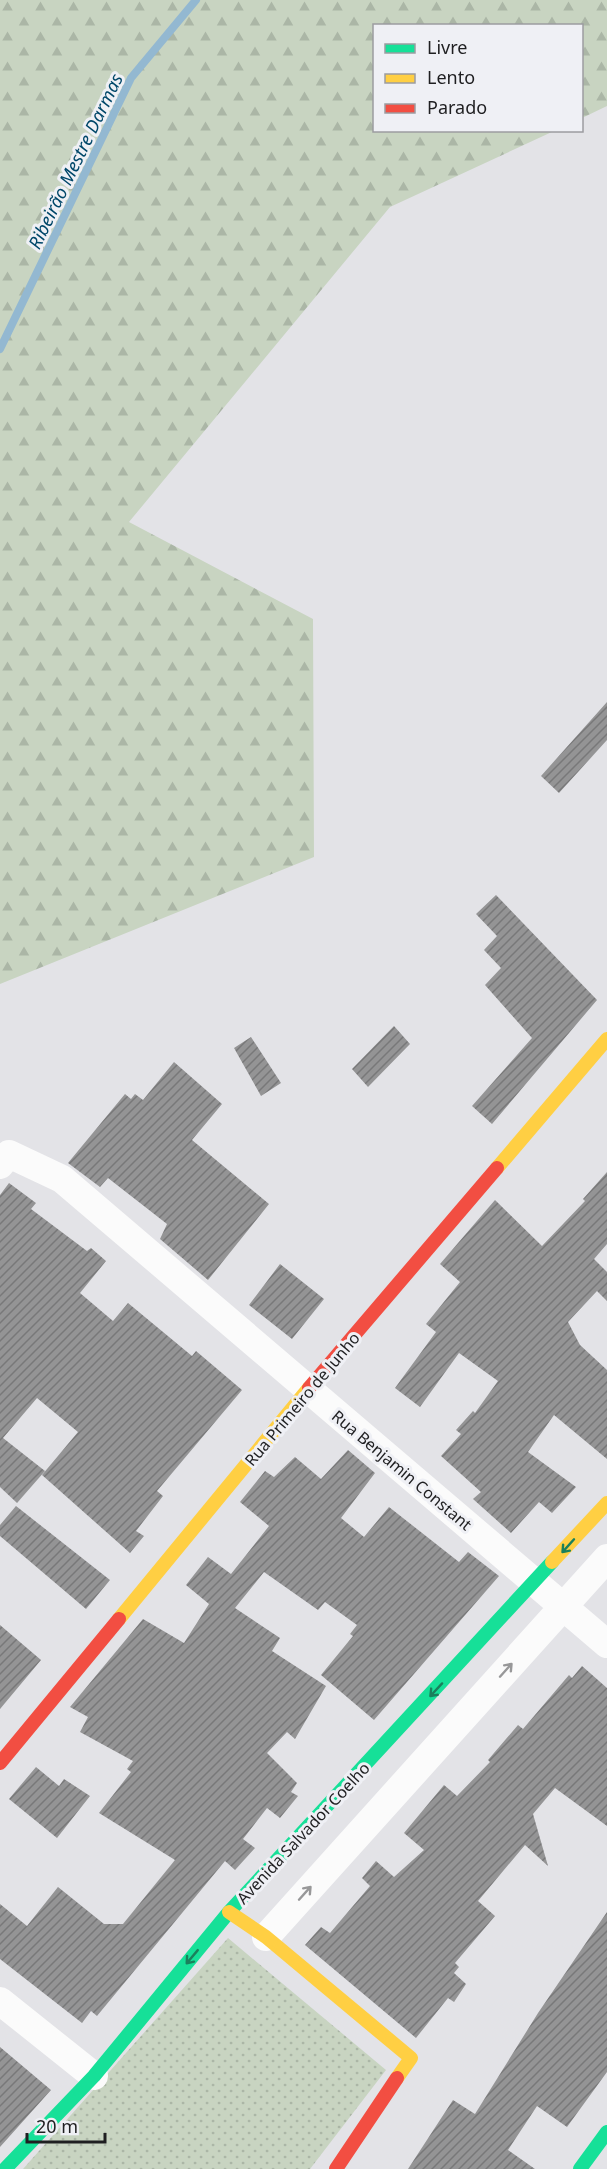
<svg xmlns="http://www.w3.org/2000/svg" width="607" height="2169" viewBox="0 0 607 2169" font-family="'Noto Sans',sans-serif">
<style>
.forest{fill:url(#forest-firs)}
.park{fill:url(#park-dots)}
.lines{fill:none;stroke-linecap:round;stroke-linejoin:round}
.stream{stroke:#93b8d1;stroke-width:8}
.building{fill:url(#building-hatch)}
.street{stroke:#fbfbfb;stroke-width:28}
.fast{stroke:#16e098;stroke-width:14}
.slow{stroke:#ffcf43;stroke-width:14}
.jam{stroke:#f24e42;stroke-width:14}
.oneway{stroke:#1a805c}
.oneway2{stroke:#989899}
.labels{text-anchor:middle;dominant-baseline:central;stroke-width:6;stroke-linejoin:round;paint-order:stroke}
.street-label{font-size:16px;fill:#1f1f21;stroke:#eff0f5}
.water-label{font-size:18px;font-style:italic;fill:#004769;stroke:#eff0f5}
</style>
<defs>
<pattern id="forest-firs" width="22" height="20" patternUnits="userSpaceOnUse" patternTransform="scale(1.5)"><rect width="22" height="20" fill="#c8d4c1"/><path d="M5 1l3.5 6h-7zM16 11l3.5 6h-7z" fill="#abb6a6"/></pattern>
<pattern id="park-dots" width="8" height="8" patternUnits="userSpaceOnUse" patternTransform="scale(1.5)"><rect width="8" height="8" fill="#c8d4c1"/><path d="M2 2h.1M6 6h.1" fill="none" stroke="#abb6a6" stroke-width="1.8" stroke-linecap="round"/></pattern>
<pattern id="building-hatch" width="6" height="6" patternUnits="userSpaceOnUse" patternTransform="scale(1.5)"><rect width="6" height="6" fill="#949495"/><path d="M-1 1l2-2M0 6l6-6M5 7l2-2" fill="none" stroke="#787879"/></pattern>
</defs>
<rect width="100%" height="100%" fill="#e3e3e7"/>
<path class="forest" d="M0,0H607V106L582,118V26H374V130L554,131L390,207L129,522L313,619L314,857L0,984Z"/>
<path class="park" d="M228,1938L386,2070L310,2169H23Z"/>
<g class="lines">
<path class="stream" d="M0,349L131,78L196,0"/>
</g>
<path class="building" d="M607,702V740L559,793L541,776Z
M496,895L597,1000L492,1124L472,1106L532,1038L485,985L501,968L484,950L497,936L476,914Z
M394,1026L410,1044L368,1087L352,1069Z
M251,1037L281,1083L261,1096L234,1048Z
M174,1062L222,1104L192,1140L269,1204L208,1280L160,1239L167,1224L108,1178L100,1187L68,1163L125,1094L131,1099L135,1094L143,1100Z
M607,1172V1244L594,1259L607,1272V1301L597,1291L568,1322L580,1345L607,1370V1459L554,1415L528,1452L576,1487L552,1513L539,1502L511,1533L473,1499L481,1492L441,1456L461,1434L456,1430L473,1411L475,1413L498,1381L459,1353L420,1407L395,1388L436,1332L426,1324L460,1282L440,1264L495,1200L542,1246L585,1201L583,1199Z
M9,1183L36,1203L31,1209L87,1251L91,1248L106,1261L80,1293L113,1321L128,1303L192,1356L196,1351L242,1390L157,1491L163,1496L136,1531L144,1536L130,1553L42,1475L78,1432L37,1398L3,1438L45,1471L17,1503L0,1487V1195Z
M280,1264L324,1299L292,1339L249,1305Z
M348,1450L375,1473L341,1518L364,1537L389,1507L459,1562L468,1552L499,1576L374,1720L321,1675L353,1636L350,1634L357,1625L325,1602L318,1610L264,1572L235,1608L280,1638L272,1651L326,1686L295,1739L287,1732L267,1753L297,1783L291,1792L298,1796L280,1818L267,1808L243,1839L255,1848L235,1870L225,1861L97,2016L91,2011L82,2023L0,1959V1904L27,1926L58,1887L104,1924H123L175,1860L99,1813L131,1772L127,1769L133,1761L80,1732L88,1717L70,1707L143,1619L184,1643L209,1604L186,1585L208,1557L231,1574L269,1526L240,1502L265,1471L274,1477L295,1457L321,1479Z
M16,1506L110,1580L86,1609L0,1536V1525Z
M0,1625L41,1660L0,1709Z
M582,1666L607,1688V1826L555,1788L533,1814L548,1866L525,1845L478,1901L495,1916L455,1963L459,1967L454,1973L466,1984L454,2002L448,1998L416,2038L305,1945L321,1927L330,1933L370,1886L362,1878L376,1861L394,1877L424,1850L404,1833L444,1785L457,1796L490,1762L488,1760L518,1725L523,1729L569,1675L572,1678Z
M36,1767L59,1786L64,1779L90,1796L57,1838L9,1799Z
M607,1912V2072L567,2127L537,2106L508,2150L535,2169H408L453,2100L475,2114L538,2013Z
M0,2047L51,2090L0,2147Z"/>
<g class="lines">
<path class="street" d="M0,1165L9,1154L62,1179L607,1644
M266,1937L607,1558
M0,2001L94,2076"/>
<path class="fast" d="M5,2169L94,2076L229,1912L552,1562
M580,2169L607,2132"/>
<path class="slow" d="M497,1168L607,1039
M552,1562L607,1503
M119,1619L309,1388
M229,1912L266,1937L411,2058L397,2078"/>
<path class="jam" d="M309,1388L497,1168
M0,1763L119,1619
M336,2169L397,2078"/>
</g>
<defs><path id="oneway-shaft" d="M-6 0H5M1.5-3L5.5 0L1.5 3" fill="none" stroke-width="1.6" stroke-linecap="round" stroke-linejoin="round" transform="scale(1.5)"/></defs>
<g class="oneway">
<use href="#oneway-shaft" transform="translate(568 1546) rotate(132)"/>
<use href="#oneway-shaft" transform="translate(436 1690) rotate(133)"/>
<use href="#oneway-shaft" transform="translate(192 1957) rotate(130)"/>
</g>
<g class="oneway2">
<use href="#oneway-shaft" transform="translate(506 1670) rotate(-48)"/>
<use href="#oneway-shaft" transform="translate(305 1893) rotate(-48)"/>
</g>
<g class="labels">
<g class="street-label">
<text transform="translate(302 1399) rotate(-50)">Rua Primeiro de Junho</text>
<text transform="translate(402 1470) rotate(40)">Rua Benjamin Constant</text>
<text transform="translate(303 1833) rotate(-47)">Avenida Salvador Coelho</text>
</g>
<g class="water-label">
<text transform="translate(75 161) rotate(-64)">Ribeirão Mestre Darmas</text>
</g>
</g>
<rect x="373" y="24" width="210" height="108" fill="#eff0f5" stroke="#9c9ca0" stroke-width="1.5"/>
<rect x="385" y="44" width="30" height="9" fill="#16e098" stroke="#9c9ca0" stroke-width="1.5"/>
<text x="427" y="54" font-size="18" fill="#1f1f21">Livre</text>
<rect x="385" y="74" width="30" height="9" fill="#ffcf43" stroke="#9c9ca0" stroke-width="1.5"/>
<text x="427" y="84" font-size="18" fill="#1f1f21">Lento</text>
<rect x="385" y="104" width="30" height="9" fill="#f24e42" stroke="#9c9ca0" stroke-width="1.5"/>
<text x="427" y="114" font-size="18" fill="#1f1f21">Parado</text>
<path d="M27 2133v9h78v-9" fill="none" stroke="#1f1f21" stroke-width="3"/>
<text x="36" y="2133" font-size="18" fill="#1f1f21" stroke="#eff0f5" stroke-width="4.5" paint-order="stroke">20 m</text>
</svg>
